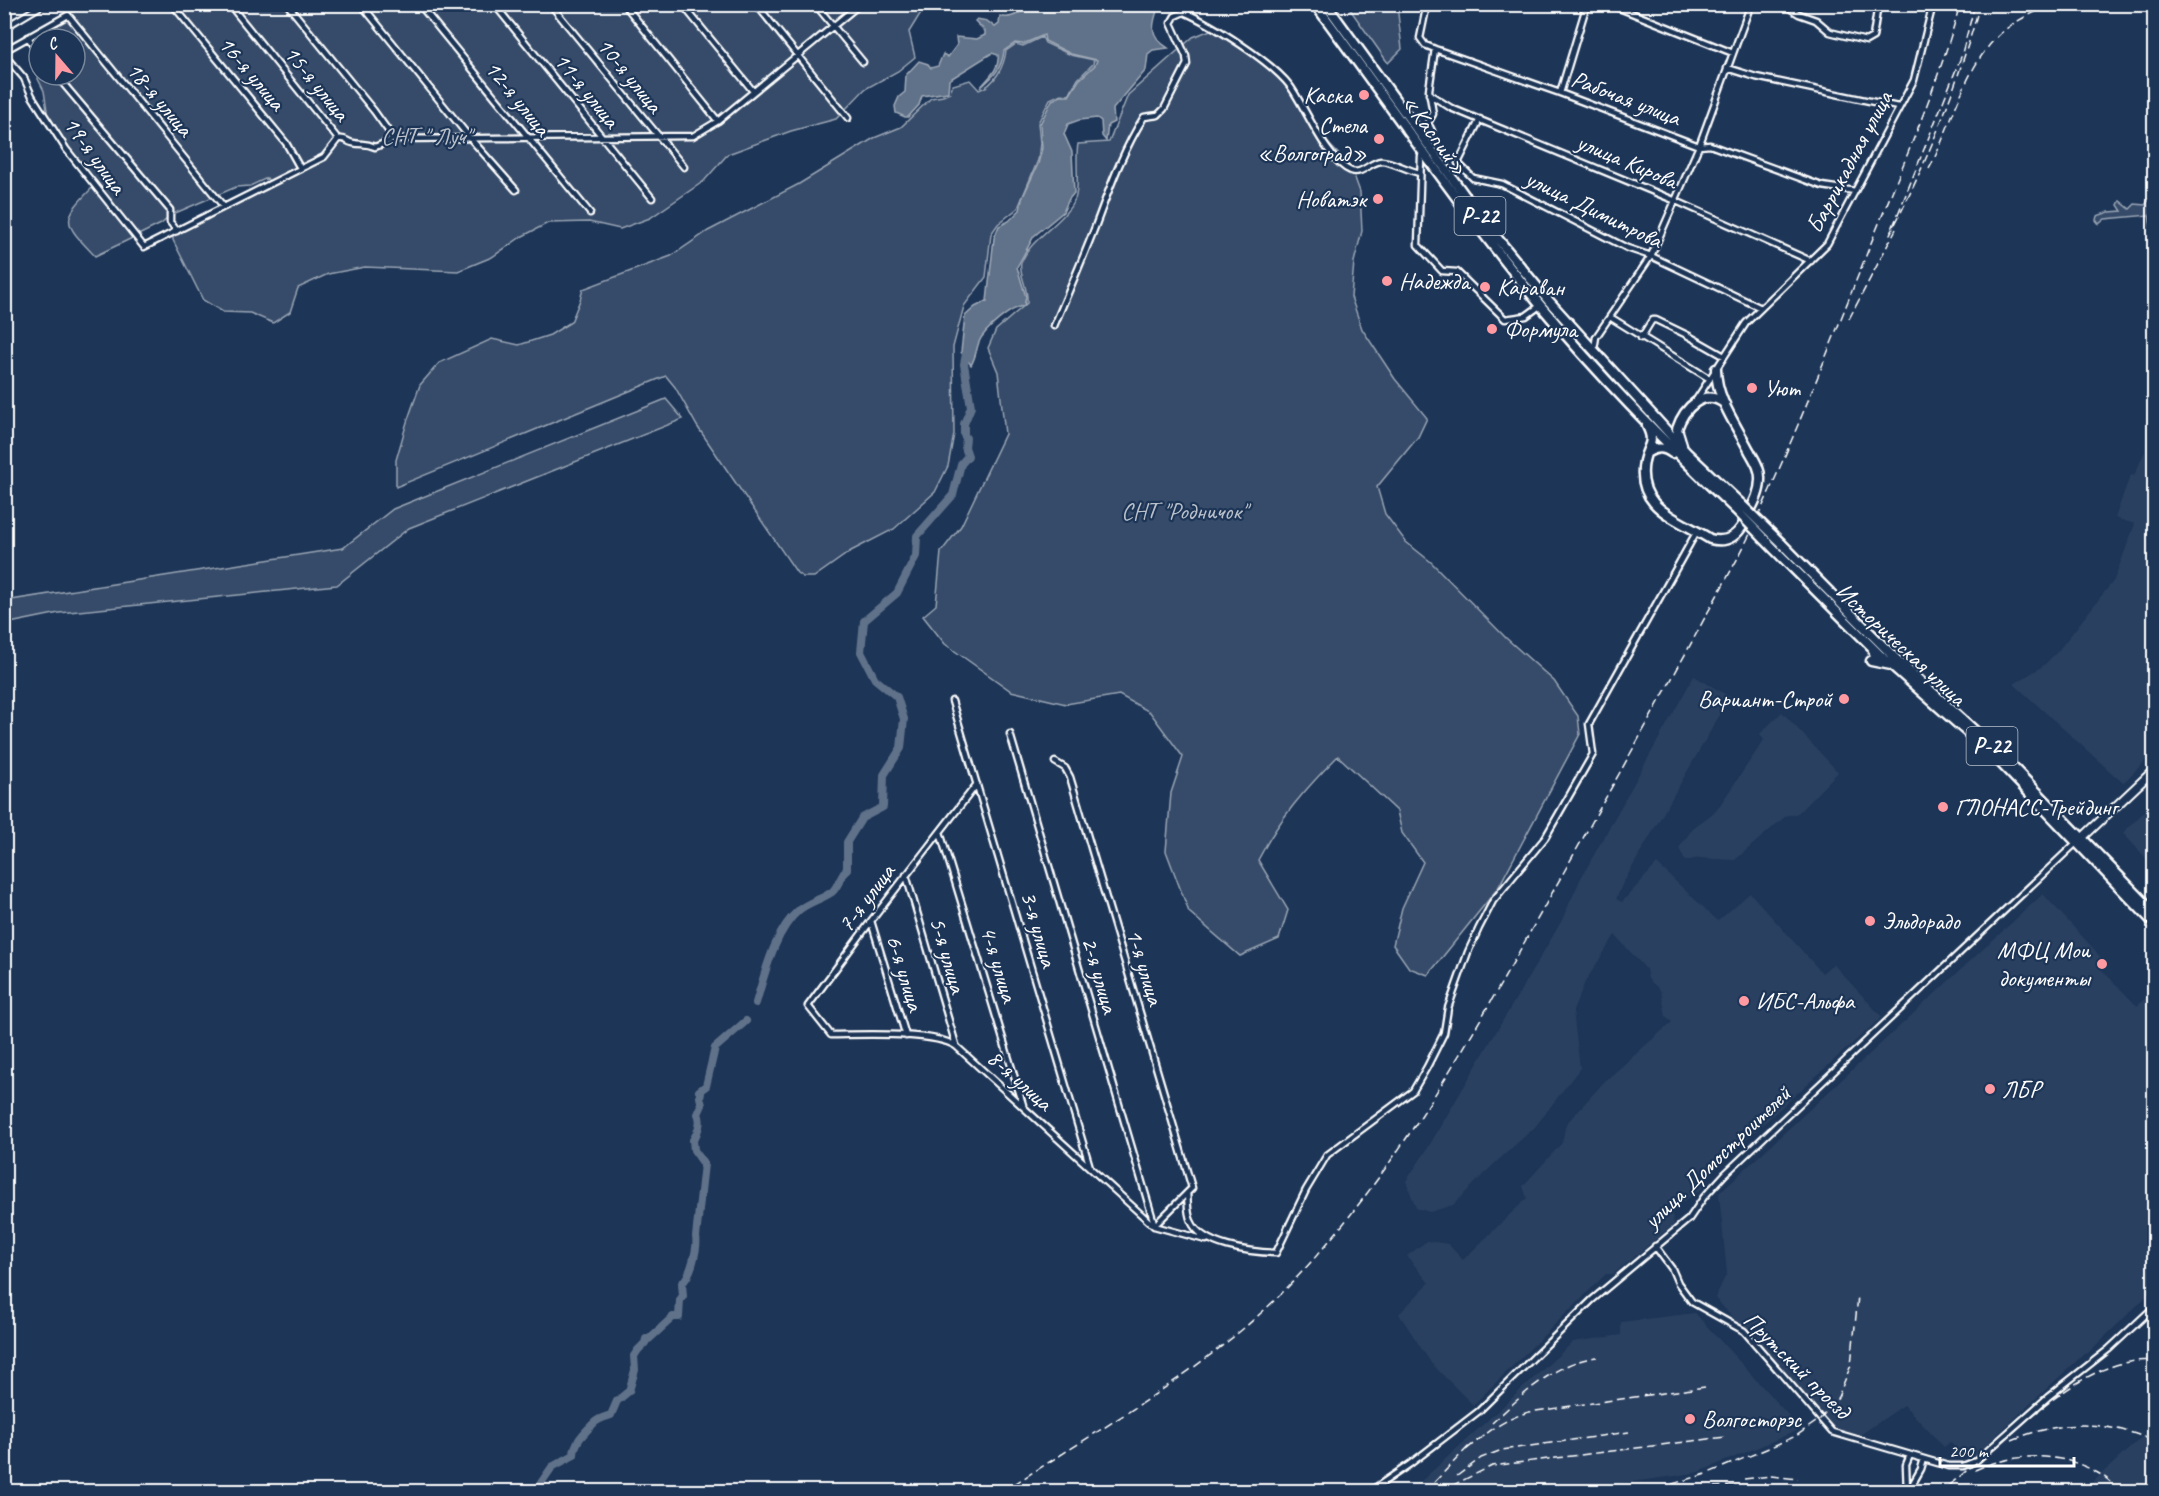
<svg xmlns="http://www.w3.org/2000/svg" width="2159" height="1496" viewBox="0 0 2159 1496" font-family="Caveat,sans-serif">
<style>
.built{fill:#2a4161}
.green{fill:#364b69;stroke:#9aa5b4;stroke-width:1.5}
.water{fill:#617289;stroke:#a0aab8;stroke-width:1.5}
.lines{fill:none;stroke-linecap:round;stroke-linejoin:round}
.river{stroke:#617289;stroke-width:8}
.street-casing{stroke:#fff;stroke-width:9}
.secondary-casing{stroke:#fff;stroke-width:11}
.highway-casing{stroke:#fff;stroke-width:13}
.street{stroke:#1d3557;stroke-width:4.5}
.secondary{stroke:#1d3557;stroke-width:7}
.highway{stroke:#1d3557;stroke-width:8}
.rail{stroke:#fff;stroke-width:1.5;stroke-dasharray:9 4.5;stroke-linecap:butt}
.highway-bridge-casing{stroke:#fff;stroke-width:13;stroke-linecap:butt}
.highway-bridge{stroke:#1d3557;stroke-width:8}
.poi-dot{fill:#ff9aa2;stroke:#1d3557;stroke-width:2}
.labels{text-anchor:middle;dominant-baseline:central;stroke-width:4.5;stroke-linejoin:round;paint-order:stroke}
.shield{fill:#1d3557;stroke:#bbc2cd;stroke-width:1.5}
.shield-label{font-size:22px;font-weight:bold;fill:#fff}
.street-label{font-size:24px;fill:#fff;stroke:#1d3557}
.poi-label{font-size:24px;fill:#fff;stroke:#1d3557;text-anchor:start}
.park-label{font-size:24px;fill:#b9c0ca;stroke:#1d3557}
</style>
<rect width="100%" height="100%" fill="#1d3557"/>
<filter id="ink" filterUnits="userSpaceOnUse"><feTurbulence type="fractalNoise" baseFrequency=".0167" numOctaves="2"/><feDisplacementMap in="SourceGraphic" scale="12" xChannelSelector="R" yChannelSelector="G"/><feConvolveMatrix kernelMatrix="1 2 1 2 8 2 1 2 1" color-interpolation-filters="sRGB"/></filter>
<g filter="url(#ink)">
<path class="built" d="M2146,412H2154V752L2123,783L2014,684L2043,666L2058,651L2114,580L2135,524L2115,518L2127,484L2131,475L2134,476L2145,451Z
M1694,676L1730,697L1622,885L1616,899L1622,902L1657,864L1718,921L1750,893L1822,973L1833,964L1882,1017L1714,1168L1698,1175L1703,1188L1671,1210L1674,1224L1613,1274H1606L1473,1405L1431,1363L1399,1314L1429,1283L1407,1256L1427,1241L1448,1244L1463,1260L1527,1198L1523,1186L1562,1143L1566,1124L1604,1082L1672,1022L1666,1016L1661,991L1648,979L1646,969L1615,935L1585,982L1573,1011L1580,1068L1535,1127L1493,1165L1453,1205L1430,1212L1416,1208L1406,1181L1426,1151L1561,922L1581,878Z
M1782,712L1838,772L1796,815H1787L1735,860L1699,858L1685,861L1679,848L1693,828L1716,811L1764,740L1760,734Z
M2154,802V867L2123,833Z
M2043,894L2091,946L2106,964L2101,969L2137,1006L2150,994L2154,998V1127L2150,1131L2154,1136V1289L2088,1353L2084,1354L1975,1455L1965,1458L1950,1442L1944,1447L1904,1405L1857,1437L1836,1430L1715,1298L1727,1273L1719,1193Z
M1695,1313L1801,1429L1699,1472L1675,1476L1558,1492L1421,1491L1417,1485L1573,1342L1621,1335V1322Z
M2154,1426V1491H2083Z"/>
<path class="green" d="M88,4L931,5L920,14L909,32L915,57L898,71L865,89L836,119L791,131L728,154L704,181L650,218L620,229L589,222L548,223L521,237L492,257L458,271L365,267L328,274L298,288L290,312L273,323L250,313L223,312L203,300L173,240V235L190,225L207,220L269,182L267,178L250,186L236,187L173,214L161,224L95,256C64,223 59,221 93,187L66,153L46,119L47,110L44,91L38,79L39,74L75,75V39H39V56L30,45L26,36Z
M1347,5H1397L1402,49L1388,63Z
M1218,27L1267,60L1291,83L1325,140L1351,167L1360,192L1362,231L1354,262L1351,297L1362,329L1395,379L1427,418L1418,437L1377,487L1385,514L1406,542L1431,562L1506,638L1554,681L1578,716L1580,734L1498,888L1428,975L1409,968L1393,945L1402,908L1423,862L1402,833L1397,811L1338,756C1306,788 1278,820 1258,860L1288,910L1279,939L1240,956L1189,912L1166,851L1171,793L1183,757L1150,712L1119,695L1066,704L1011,691L945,644L923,616L936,605L941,552L961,526L1005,434L998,372L988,348L996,330L1027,303C1029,289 1018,273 1021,263C1032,236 1062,225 1075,199C1080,188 1075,159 1078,144L1109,142L1128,95L1193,37Z
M1042,37L1045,43L1071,55L1094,60L1093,64L1078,79L1069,95L1061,94L1050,99L1038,123L1040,143L1038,160L1018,208L998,224L991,234L986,277L964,306L953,347L954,434L948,466L935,492L894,529L851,551L814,577H803L797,573L697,426L675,387L666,376L396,487V460L407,422L420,385L439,363L492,339L519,345L550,335L571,322L580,300L583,289L671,256L708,231L799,184L874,138L901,127L931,98L943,96L950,93L953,85L970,80L979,90C995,85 1004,66 1006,51L1016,44L1023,46Z
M2153,200L2154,202V243L2149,215L2105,219L2099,224L2096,220L2097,216L2109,212L2122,211L2118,205L2120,201L2130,209L2135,204L2145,205L2148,201Z
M666,399L683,419L409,528L337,585L59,613L5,624V601L343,548L393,509Z"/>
<path class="water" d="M1034,4L1159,5C1152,25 1148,35 1168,48L1153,50L1148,54L1146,70L1113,109L1114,122L1108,125L1106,141L1102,136L1101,121L1097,118L1079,120L1068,124L1064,134L1072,152L1074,193L1069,199L1063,212L1034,236L1017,267L1026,297L1024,306C1011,307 984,330 979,342C976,350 976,357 971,365L961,352L965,316L975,307L987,301L994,238L999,226L1009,221L1020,210L1022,199L1038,164L1042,148L1040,124L1052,100L1061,96H1069L1079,80L1095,65L1097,60L1071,54L1045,41L1044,35L1023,44L1015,43L1004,51C1002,69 993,77 980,88C988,78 1000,69 998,55L992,53L949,80L948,92L922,96L919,105L908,117H905L896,113L895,106L899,97L905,92L906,75L919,61L928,64L931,68L938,66L943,54L948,57L957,45L956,37L977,39L985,35V31L975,21L977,19L987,21L995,27L999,24L1000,16C1012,21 1022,10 1034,4Z"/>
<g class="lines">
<path class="river" d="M756,1003C765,973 775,930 799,910C809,902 822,899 832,892C838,887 841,875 847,869V842L862,818L883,807L884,775L901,748L904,719L897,697L875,679L861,652L864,621L897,593L916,556L917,536L953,495L961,464L968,456L965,447L966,438L964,435V424L971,407L964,364L967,349
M539,1492L542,1489L541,1483L552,1467L574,1455C574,1442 585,1432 594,1423C599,1418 605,1417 611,1415L617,1401L629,1391L635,1370L634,1356L638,1350L645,1343L646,1339H649L673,1317H679L680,1300L683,1296L682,1283C691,1276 698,1247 696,1237L704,1164L694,1150L693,1140C698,1133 702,1121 698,1114L702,1105L700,1097L701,1093L699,1091L706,1086L715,1048L746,1021"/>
<g class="street-casing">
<path id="street" d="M172,4L286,143L300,168
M229,4L338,139C346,137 346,142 353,143C363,145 365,143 375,147L394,139L693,136L718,121L860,4
M287,4L374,111L394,139
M361,4L470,138L516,190
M419,4L590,213
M494,4L652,198
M550,4L684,167
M624,4L718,121
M682,4L753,91
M756,4L848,118
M815,4L863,62
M1427,4L1420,38L1425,45L1435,49L1560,93L1699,146L1710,145L1822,186L1855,191
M1609,4L1733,53
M1783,4L1799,14L1816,20L1830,32L1866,41L1873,37L1878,4
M4,28L44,4
M28,37L39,54
M6,50V57L24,78L32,96L66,149L144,247L324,157L338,139
M4,51L68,15L224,207
M1727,68L1756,77L1898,107
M56,75L170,210V222L177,231
M1560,93L1587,4
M1429,94L1451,108L1676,201L1811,261
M1480,119L1458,163L1473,178L1502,184L1627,248L1651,256L1761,308
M1426,141L1432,131L1428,123L1433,114L1429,90L1435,49
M1424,155L1421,156L1418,245L1442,271L1457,272L1505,319L1526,316L1541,305
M1610,317L1710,379
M1054,326C1068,293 1082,261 1095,227C1109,190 1122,152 1144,117L1158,115L1164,109L1187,64L1186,56L1171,23L1175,16L1184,12C1212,24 1272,62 1290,86C1305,106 1327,162 1351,171C1362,175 1370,162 1381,161C1390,160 1408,171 1420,173
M1641,338L1652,320H1656L1687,335L1724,356
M1594,349L1596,337L1651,256L1699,146L1751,4
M1696,400L1746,323L1827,244L1914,80L1933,4
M952,701L1090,1167
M1010,734L1154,1223
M1055,762L1065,768L1070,777L1192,1188L1154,1226
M977,784L871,921L808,1006L831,1035C860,1035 933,1031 956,1046L1154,1226L1206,1240
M940,832L1023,1105
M906,875L956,1045
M871,921L906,1036
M1187,1193C1188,1203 1187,1213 1191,1221C1202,1247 1251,1252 1276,1253L1306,1190L1327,1155L1413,1091L1427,1067L1444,1033L1448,1008L1468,952L1479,928L1493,901L1545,838L1593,754L1589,724L1697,531
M1655,1246L1672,1269L1678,1283L1692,1302L1744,1331L1832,1432L1948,1466H1963L1976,1461L2048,1397L2109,1349L2154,1307
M1369,1492L1410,1464L1479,1411L1592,1300L1689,1219L1704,1197L1725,1174L2076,843
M1907,1492L1906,1465L1910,1455
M1908,1492L1921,1469L1924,1459"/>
</g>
<g class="secondary-casing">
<path id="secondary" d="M2080,840L2154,770"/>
</g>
<g class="highway-casing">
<path id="highway" d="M1315,4C1390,105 1461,209 1541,306C1601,378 1667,445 1735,509
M1326,4L1484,222L1548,300L1687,453L1741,504
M1647,426C1656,444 1647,445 1644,461C1635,508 1677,518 1710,539C1725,543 1736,538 1744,523C1750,509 1760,496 1760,480C1761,469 1754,459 1749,450C1736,425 1716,398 1716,369
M1682,445L1677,429C1684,408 1704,387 1725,404
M1648,452C1657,447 1664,447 1672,453
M1781,543L1897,660L1997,751L2154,912
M1774,549L1880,655L1994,756L2154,923
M1873,650L1876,658L1871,661L1891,665"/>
</g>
<use href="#street" class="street"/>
<use href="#secondary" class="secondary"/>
<use href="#highway" class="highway"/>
<path class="rail" d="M1975,4L1961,57L1890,234C1928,161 1958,84 1980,4
M1929,169C1954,122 1965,58 2010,26C2023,17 2038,11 2052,4
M1849,319L1896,229
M1492,1423C1523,1395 1553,1363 1597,1357
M2012,1440C2062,1420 2105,1420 2154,1441
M1466,1450C1486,1433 1504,1419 1529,1412L1705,1387
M1975,1470C2013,1453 2059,1451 2096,1472C2106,1477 2114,1485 2122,1492
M1457,1476L1481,1458L1502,1450L1629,1432
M1744,1479L1771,1476L1798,1479
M1672,1489L1752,1485L1786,1489
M1002,1492C1095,1432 1206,1370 1283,1292C1402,1170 1482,1017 1565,870C1608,794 1651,717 1693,640C1711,605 1732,571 1749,536C1794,440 1832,341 1871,243C1903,164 1938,86 1960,4
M1425,1492L1471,1444
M1439,1492L1492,1466L1725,1437
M1646,1492L1706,1474L1764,1450L1796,1436L1820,1419L1838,1397L1851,1365L1858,1296
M1937,1492C1950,1486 1961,1475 1971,1467C2022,1429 2086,1354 2154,1361"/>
<g class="highway-bridge-casing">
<path id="highway-bridge" d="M1741,504L1781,543
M1735,509L1774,549"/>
</g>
<use href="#highway-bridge" class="highway-bridge"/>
</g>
</g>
<g class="poi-dot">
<circle cx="1364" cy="95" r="6"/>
<circle cx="1379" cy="139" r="6"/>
<circle cx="1378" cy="199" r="6"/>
<circle cx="1387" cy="281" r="6"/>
<circle cx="1485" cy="287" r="6"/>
<circle cx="1492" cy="329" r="6"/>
<circle cx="1752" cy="388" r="6"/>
<circle cx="1844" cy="699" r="6"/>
<circle cx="1943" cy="807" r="6"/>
<circle cx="1870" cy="921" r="6"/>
<circle cx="2102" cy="964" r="6"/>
<circle cx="1744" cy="1001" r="6"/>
<circle cx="1990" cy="1089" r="6"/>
<circle cx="1690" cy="1419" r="6"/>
</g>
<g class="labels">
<g class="shield">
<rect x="1454.5" y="197" width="51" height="38" rx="4.5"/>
<rect x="1966.5" y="727" width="51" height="38" rx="4.5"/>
</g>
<g class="shield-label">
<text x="1480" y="216">Р-22</text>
<text x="1992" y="746">Р-22</text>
</g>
<g class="street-label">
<text transform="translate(252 73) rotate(50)">16-я улица</text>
<text transform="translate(630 75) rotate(51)">10-я улица</text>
<text transform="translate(317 83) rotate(51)">15-я улица</text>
<text transform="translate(587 90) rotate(51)">11-я улица</text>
<text transform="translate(518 98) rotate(51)">12-я улица</text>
<text transform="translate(1626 98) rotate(21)">Рабочая улица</text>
<text transform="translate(160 99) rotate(50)">18-я улица</text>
<text transform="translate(1435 135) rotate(54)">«Каспий»</text>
<text transform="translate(95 155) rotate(54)">19-я улица</text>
<text transform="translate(1627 161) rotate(23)">улица Кирова</text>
<text transform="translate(1849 162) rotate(-62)">Баррикадная улица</text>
<text transform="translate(1594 209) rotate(26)">улица Димитрова</text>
<text transform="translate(1901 644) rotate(43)">Историческая улица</text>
<text transform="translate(866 898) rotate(-53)">7-я улица</text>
<text transform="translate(1039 929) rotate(74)">3-я улица</text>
<text transform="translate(948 955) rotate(74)">5-я улица</text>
<text transform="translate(999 964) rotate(73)">4-я улица</text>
<text transform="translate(1145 967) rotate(73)">1-я улица</text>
<text transform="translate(905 973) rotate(73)">6-я улица</text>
<text transform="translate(1100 975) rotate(74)">2-я улица</text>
<text transform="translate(1020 1080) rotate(42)">8-я улица</text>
<text transform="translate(1717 1157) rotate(-44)">улица Домостроителей</text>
<text transform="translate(1797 1365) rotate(45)">Прутский проезд</text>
</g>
<g class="poi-label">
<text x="1352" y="95" text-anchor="end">Каска</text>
<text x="1367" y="125" text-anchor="end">Стела<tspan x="1367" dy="28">«Волгоград»</tspan></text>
<text x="1366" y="199" text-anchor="end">Новатэк</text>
<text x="1399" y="281">Надежда</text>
<text x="1497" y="287">Караван</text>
<text x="1504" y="329">Формула</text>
<text x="1764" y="388">Уют</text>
<text x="1832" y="699" text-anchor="end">Вариант-Строй</text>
<text x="1955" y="807">ГЛОНАСС-Трейдинг</text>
<text x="1882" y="921">Эльдорадо</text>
<text x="2090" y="950" text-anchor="end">МФЦ Мои<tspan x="2090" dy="28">документы</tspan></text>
<text x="1756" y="1001">ИБС-Альфа</text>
<text x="2002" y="1089">ЛБР</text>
<text x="1702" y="1419">Волгосторэс</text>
</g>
<g class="park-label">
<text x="426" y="136">СНТ " Луч"</text>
<text x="1184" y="511">СНТ "Родничок"</text>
</g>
</g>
<rect width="2159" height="1496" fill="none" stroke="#1d3557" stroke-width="24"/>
<rect x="12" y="12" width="2135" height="1472" fill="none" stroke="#fff" stroke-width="2" filter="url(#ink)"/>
<g transform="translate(57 57) rotate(340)"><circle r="28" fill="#1d3557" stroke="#77869a" stroke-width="1.5"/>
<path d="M0-4.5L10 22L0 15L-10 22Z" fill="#ff9aa2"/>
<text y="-9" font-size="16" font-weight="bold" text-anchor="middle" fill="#ffffff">С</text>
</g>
<path d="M1940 1457v9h134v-9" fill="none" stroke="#ffffff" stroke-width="3"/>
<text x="1949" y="1457" font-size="18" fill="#ffffff" stroke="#1d3557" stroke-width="4.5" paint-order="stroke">200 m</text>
</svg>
